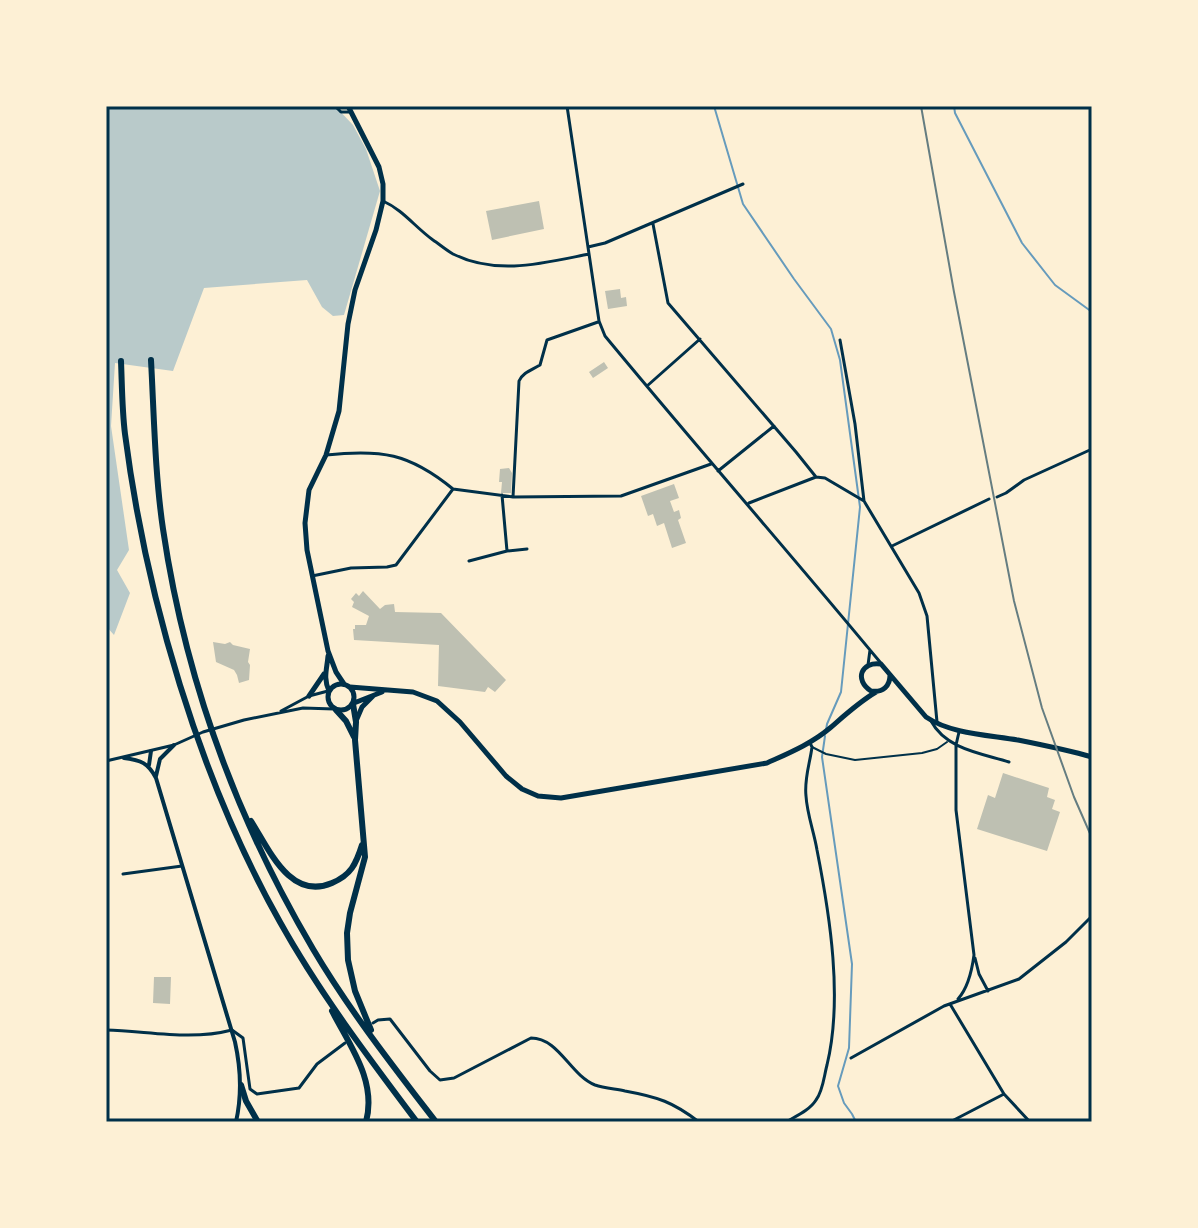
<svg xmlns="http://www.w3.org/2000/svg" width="1198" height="1228" viewBox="0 0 1198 1228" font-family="'Varela Round',sans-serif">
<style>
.green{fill:#b9caca}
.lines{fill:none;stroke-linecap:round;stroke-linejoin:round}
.stream{stroke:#669bbc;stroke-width:2}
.building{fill:#bec0b2}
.service{stroke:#003049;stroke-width:2}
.minor{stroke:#003049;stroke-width:3}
.tertiary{stroke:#003049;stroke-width:4}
.secondary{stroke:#003049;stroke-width:5}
.motorway{stroke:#003049;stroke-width:6}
.rail{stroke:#657d81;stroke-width:2}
.neatline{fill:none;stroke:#003049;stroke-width:3}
</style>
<rect width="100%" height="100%" fill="#fdf0d5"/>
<path class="green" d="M106,106H163L184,109L190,106H335L353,125L366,149L380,191L344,315L333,316L322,307L307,280L204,288L173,371L115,363L111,426L129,550L117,570L130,593L114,635L106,626Z"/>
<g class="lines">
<path class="stream" d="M714,106L743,204L794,279L831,329L840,360L860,507L841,692L827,724L826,730
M954,106L955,113L1022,243L1055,285L1092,312
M825,736L822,757L852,964L849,1048L838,1086L844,1103L852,1114L856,1122"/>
</g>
<path class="building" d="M539,201L544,229L492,240L486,211Z
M620,289L621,298L626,297L627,306L608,309L605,291Z
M604,362L608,368L593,378L589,372Z
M509,468L512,473L511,493H501L502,482H499L500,469Z
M674,484L679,498L670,501L674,512L679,510L681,518L678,520L686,543L672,548L664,523L657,526L653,514L648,516L641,496Z
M363,591L380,609L385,605L394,604L395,612L441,613L506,680L495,692L488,687L485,692L438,686L439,645L354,640L353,629H355V625H366L369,616L352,607L354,602L351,599L356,593L359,596Z
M213,642L225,644L230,642L233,645L250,649L248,662L250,665L249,680L239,683L237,675L234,670L216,662Z
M1003,773L1049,788L1047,797L1055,800L1052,809L1060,812L1047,851L977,829L988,795L995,798Z
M154,977H171L170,1004L153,1003Z"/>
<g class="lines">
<path class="service" d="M812,747L826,754L855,760L922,753L937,749L947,742"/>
<path class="minor" d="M335,106L341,112H351
M567,106L599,321L605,336C695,445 789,552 880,662
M383,201C403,210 415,227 433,240C439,244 446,250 453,254C497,276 544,263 589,254
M653,224L668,303L796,452L816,477
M588,247L605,243L743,184
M840,340L855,424L864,501
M647,386L700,339
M326,455C381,449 409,453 453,489
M718,471L774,426
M816,477L825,478L864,501L919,593L927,616L937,722
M502,495L507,551
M513,497L519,381C523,372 532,370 540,365L547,340L598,322
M997,497L1006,493L1024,480L1092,449
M749,503L816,477
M892,546L989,499
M469,561L507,551L527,549
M312,576L351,568L387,567L396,565L453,489L513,497L621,496L711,464
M868,665L870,650
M281,711L309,696L328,691
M931,721C946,749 980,753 1009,762
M106,761L174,745L203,732L244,720L303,708L334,709
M123,874L182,866
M975,958L979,974L988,991
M958,999C968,988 972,970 974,955L956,810V745L959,732
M950,1004L1004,1094L1030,1122
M373,1023L378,1020L390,1019L430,1071L440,1080L454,1078L531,1038C559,1038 570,1075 595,1085C604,1088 616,1089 625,1091C658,1097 673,1102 699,1122
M106,1030C148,1031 190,1041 232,1030L243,1038L250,1089L257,1094L299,1088L317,1064L345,1043
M851,1058L944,1006L1019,979L1066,942L1092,916
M786,1122C796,1116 810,1110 816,1100C823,1091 824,1076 827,1065C843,999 830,916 817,850C814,832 807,814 806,796C804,779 810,763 812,747L810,743
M950,1122L1004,1094"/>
<path class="tertiary" d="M124,758C141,760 148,763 156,778L235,1042C241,1069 242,1095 236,1122
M149,765L151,751
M156,776L160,759L174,745"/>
<path class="secondary" d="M328,656C327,669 323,678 329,691
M890,675C890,686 883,693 871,691C854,680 861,661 881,664L926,717C951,734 989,735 1018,740C1043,745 1068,750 1092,757
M328 697a13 13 0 1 1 26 0a13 13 0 1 1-26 0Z
M344,684L336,672L328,651L307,550L305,523L309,490L326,455L339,411L348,324L355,290L376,230L383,201V184L379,167L348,106
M350,687L413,692L437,701L460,722L506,776L522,789L538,796L561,798L767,763C789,753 811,744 830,728C845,715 859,702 876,692
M309,696L324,674
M354,703L382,692
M356,721L362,707L373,696"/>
<path class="motorway" d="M151,360C154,415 155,475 163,529C185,678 237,820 313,949C349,1010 393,1066 436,1122
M121,361C122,385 122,410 125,434C146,597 199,778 280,922C319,992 368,1057 417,1122
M353,704L356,722L355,740L365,857L350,913L347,933L348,960L355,991L371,1030
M336,710L346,721L354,737
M251,821C269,849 290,901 332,883C351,875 356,864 362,845
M332,1011C350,1046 377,1081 366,1122
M241,1085L246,1101L258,1122"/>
<path class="rail" d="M921,106L954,292L1014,601L1042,708L1074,797L1092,838"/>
</g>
<rect width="1198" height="1228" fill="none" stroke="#fdf0d5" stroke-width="216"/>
<rect x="108" y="108" width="982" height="1012" class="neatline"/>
</svg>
